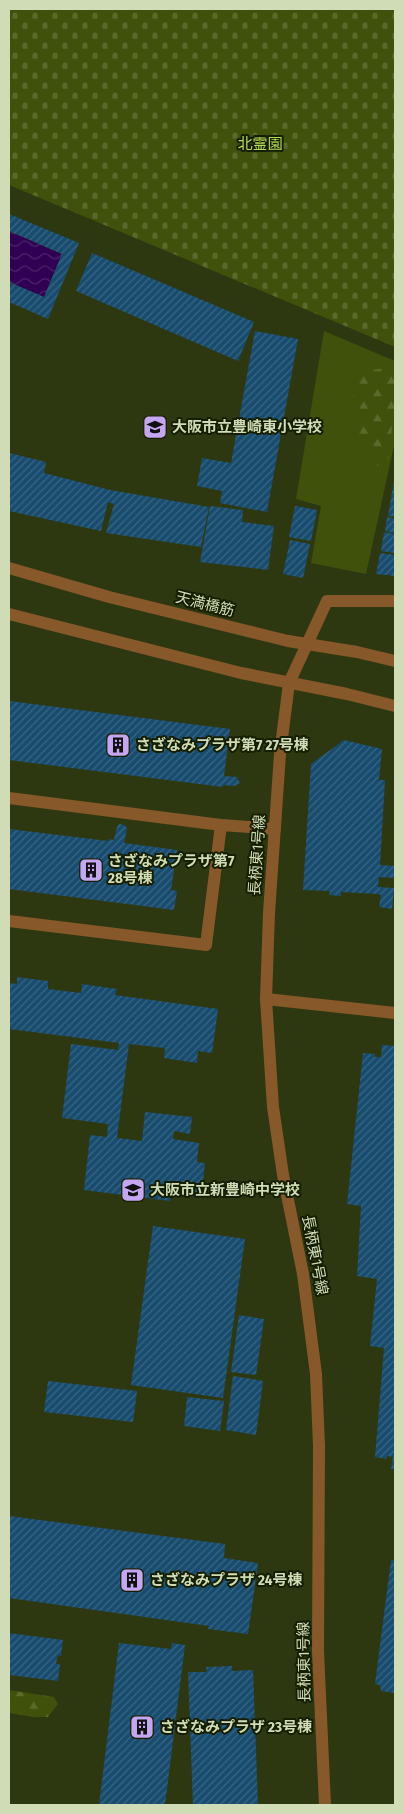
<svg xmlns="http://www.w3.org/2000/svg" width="404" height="1814" viewBox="0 0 404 1814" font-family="'Fira Sans Condensed','Noto Sans JP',sans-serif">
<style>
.green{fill:#40510b}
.forest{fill:url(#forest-firs)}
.cemetery{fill:url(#cemetery-stones)}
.water{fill:url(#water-waves)}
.building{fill:url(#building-hatch)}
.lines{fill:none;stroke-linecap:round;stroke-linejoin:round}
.service{stroke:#87582a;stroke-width:12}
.minor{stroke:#87582a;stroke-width:12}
.tertiary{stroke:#87582a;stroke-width:12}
.labels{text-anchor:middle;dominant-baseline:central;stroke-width:4;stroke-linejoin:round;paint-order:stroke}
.park-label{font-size:15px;fill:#b6db55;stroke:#161e01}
.poi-label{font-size:15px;font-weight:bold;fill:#cfdcb6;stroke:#161e01;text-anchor:start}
.street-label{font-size:15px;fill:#cfdcb6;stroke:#161e01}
</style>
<defs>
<pattern id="forest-firs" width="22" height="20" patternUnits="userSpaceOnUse" patternTransform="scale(1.25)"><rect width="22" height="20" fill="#40510b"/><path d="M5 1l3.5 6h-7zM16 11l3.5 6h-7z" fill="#5b692c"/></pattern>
<pattern id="cemetery-stones" width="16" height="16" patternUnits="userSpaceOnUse" patternTransform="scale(1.25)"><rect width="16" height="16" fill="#40510b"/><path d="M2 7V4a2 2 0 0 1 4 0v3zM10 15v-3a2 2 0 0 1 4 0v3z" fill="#5b692c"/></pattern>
<pattern id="water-waves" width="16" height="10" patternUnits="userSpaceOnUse" patternTransform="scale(1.25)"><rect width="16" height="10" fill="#300054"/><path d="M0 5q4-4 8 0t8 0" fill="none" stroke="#4d256a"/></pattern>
<pattern id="building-hatch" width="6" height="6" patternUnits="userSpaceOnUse" patternTransform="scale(1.25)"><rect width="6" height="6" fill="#184c6f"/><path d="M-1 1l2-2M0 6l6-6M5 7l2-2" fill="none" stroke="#396581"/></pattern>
</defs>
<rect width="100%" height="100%" fill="#2d3810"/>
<path class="green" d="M324,331L395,361V441L366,574L311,563L321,506L296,499Z"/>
<path class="forest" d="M384,368L394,373L395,401L388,461L383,468C380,466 375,465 373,462C355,444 352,405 354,382L367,371Z
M9,1690L54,1697L58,1704L48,1717H33L9,1713Z"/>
<path class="cemetery" d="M9,9H395V347L9,185Z"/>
<path class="water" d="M9,231L62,254L44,297L9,282Z"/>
<path class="building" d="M9,214L79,243L48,319L9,302V282L44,297L62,254L9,231Z
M92,253L254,322L238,361L76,291Z
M255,331L298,339L267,512L220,503L222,491L197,486L202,458L231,463Z
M9,453L46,462L44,473L110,490L209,507L201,547L106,533L114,504L108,502L101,531L9,511Z
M394,481H395V517L388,516Z
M210,506L243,510L242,522L274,526L268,570L200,562Z
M295,506L317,510L311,541L289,537Z
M387,517L395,519V533L385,531Z
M384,532L395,534V553L381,551Z
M290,540L310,544L303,578L283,574Z
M380,553L395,555V576L376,574Z
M9,701L230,729L224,776L237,777L240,783L235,786L223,785V787L9,760Z
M344,740L382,749L379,780H385L380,865L395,866V878L379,877L378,887L394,888L392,909L379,907L381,895L378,894L341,892V896L329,895L330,891L303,890L311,764Z
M119,824L124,825L127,828L124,843L177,850L171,890L177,891L174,910L9,889V829L108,841L109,839L114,840L117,827Z
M17,977L48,981V989L81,993L82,984L117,989L115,995L218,1009L212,1053L198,1051L197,1063L164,1058L165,1048L129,1044L117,1138L142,1141L145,1112L192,1117L190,1134L174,1131L173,1139L199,1143L197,1162L205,1163L201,1198L171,1193L170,1201L84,1190L90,1135L107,1137L108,1124L62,1118L71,1044L118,1050L119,1043L9,1029V983L17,984Z
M382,1045L395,1046V1469H391L393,1457L387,1456L386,1459L375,1457L384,1348L370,1346L377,1279L357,1276L361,1206L347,1204L363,1053L375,1054V1057H381Z
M153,1226L245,1239L223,1398L131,1385Z
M239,1315L264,1319L256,1375L231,1372Z
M233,1376L263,1381L256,1435L226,1430Z
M48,1381L137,1391L133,1422L44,1412Z
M187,1397L224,1401L220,1431L184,1426Z
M9,1516L225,1544L224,1558L258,1563L248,1634L208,1629L209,1626L9,1598Z
M391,1560H395V1693L381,1691L380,1685L375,1684Z
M9,1633L63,1640L61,1656L58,1655L56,1664H60L58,1681L9,1675Z
M119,1643L171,1649L172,1643L185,1645L165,1805H99Z
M232,1666V1671L253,1670L258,1805H193L188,1672H207L206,1667Z"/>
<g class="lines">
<path class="service" d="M9,798L221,825L275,829
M9,921L206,945L221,825
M266,999L395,1013"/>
<path class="minor" d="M289,683L327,601H395"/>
<path class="tertiary" d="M9,568L109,597L288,641L357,652L395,661
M9,614L241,673L347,694L395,706
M289,683L280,754L269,913L266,999L273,1107L283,1175L303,1274L316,1374L319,1446L318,1651L325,1805"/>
</g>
<defs>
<g id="school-square" transform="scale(1.25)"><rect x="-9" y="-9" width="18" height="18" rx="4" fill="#c5a6f0" stroke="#161e01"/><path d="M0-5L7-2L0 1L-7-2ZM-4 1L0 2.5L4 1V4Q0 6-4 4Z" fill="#111"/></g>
<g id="building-square" transform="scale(1.25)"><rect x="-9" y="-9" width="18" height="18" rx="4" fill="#c5a6f0" stroke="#161e01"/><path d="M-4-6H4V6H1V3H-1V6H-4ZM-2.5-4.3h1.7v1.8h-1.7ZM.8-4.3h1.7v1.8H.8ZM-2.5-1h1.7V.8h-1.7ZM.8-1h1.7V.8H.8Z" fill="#111"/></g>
</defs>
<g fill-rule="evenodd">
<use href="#school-square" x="155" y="427"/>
<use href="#building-square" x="118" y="745"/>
<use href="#building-square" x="91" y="870"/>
<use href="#school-square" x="133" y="1190"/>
<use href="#building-square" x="132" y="1580"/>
<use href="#building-square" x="142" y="1727"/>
</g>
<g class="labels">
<g class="park-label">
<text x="260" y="144">北霊園</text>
</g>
<g class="poi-label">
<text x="172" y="427">大阪市立豊崎東小学校</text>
<text x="136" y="745">さざなみプラザ第7 27号棟</text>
<text x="108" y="861">さざなみプラザ第7<tspan x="108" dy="17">28号棟</tspan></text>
<text x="150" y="1190">大阪市立新豊崎中学校</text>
<text x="150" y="1580">さざなみプラザ 24号棟</text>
<text x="160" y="1727">さざなみプラザ 23号棟</text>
</g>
<g class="street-label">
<text transform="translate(205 604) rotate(14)">天満橋筋</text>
<text transform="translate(257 855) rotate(-86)">長柄東1号線</text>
<text transform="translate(315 1255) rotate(79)">長柄東1号線</text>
<text transform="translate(304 1662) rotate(-91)">長柄東1号線</text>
</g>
</g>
<rect width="404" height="1814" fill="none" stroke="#cfdcb6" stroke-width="20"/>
</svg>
